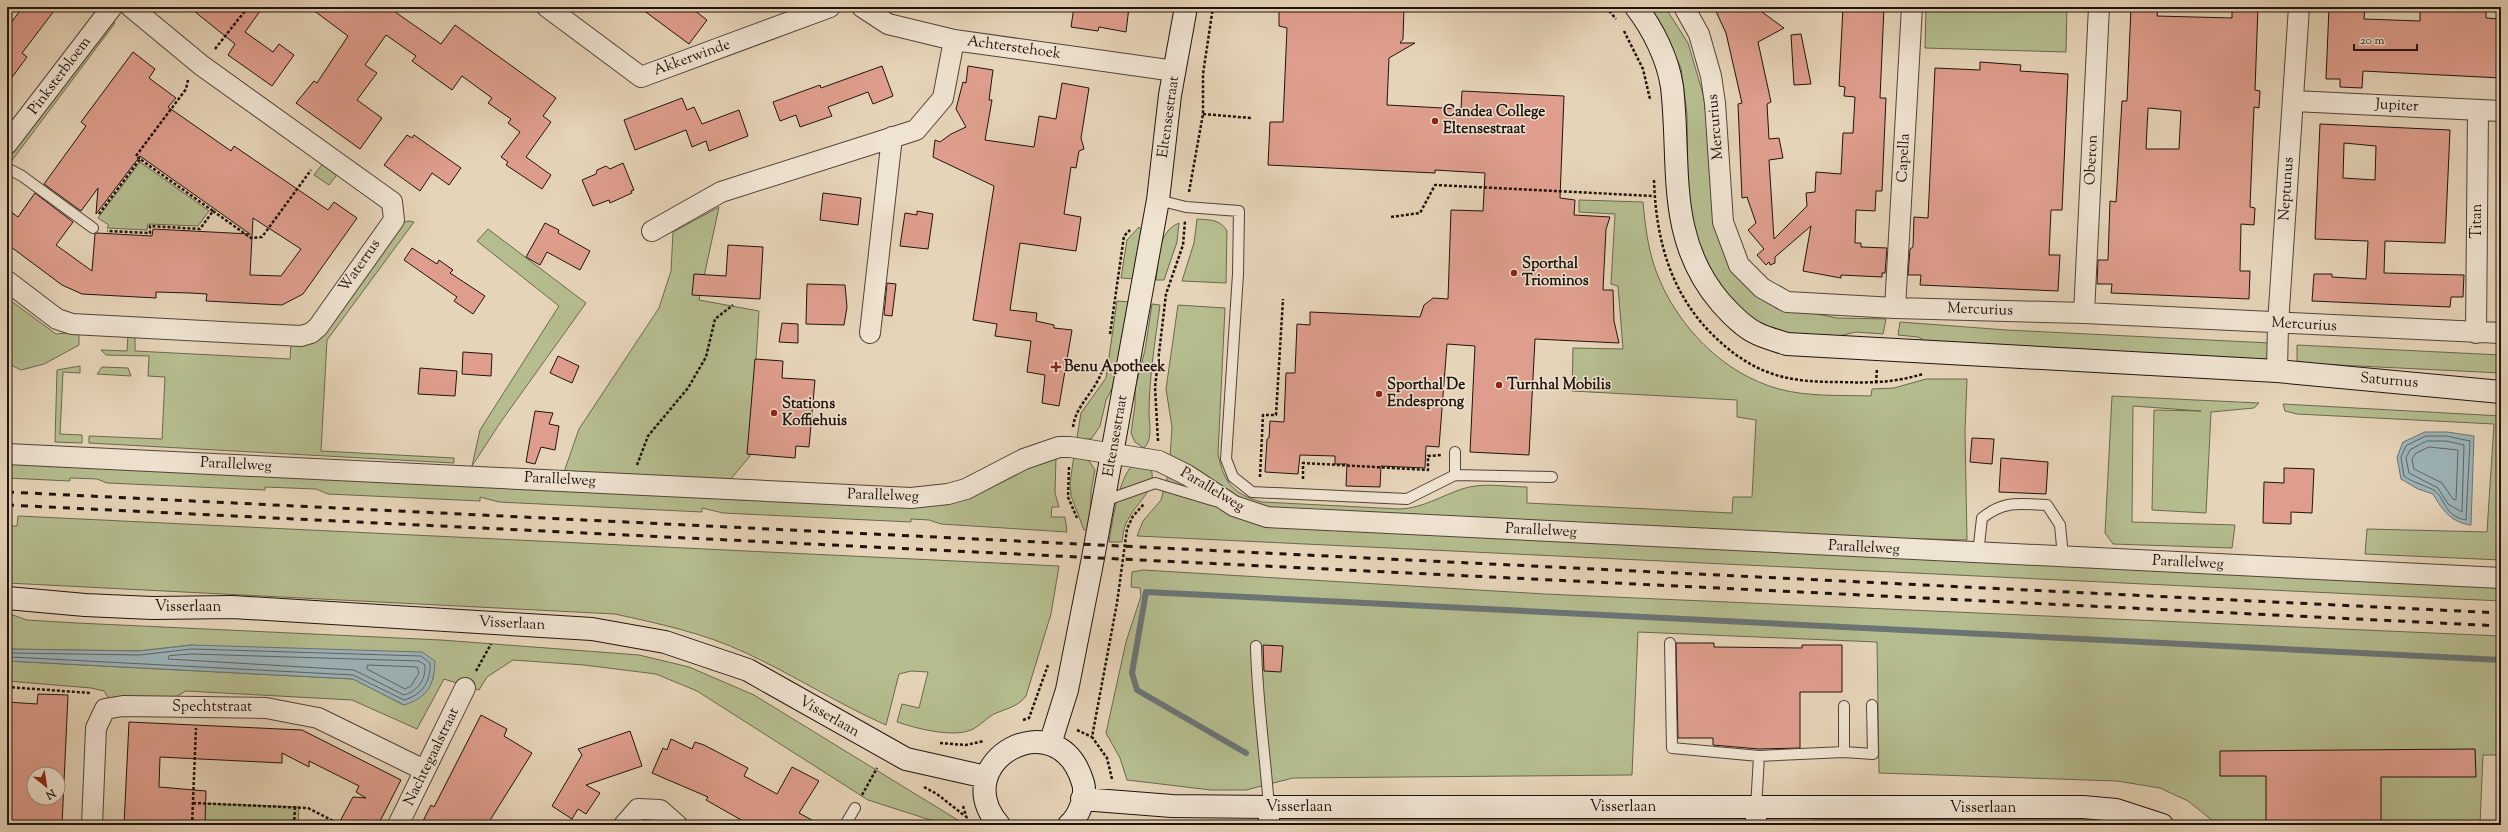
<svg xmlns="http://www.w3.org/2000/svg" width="2508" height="832" viewBox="0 0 2508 832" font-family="'Sorts Mill Goudy',serif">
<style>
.green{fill:#b5bd8f;stroke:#6a684e}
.water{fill:#9db5bb;stroke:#6b7475}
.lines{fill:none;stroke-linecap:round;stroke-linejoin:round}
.shore{stroke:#5e6464;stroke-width:1}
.stream{stroke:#6b7475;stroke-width:6}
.building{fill:#df9e8d;stroke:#20130d;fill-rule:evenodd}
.lane-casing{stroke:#524338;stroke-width:12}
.street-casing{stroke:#524338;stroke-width:22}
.secondary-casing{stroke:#20130d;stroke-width:24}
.path{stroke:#20130d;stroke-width:2.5;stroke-dasharray:3 2;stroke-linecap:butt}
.lane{stroke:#efe3d1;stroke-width:10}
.street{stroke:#efe3d1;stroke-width:20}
.secondary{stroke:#efe3d1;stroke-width:22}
.rail{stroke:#20130d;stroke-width:3;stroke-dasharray:7 7;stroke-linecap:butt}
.poi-dot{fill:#8f2418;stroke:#efe3d1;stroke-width:1.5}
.labels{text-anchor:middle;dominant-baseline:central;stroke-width:3;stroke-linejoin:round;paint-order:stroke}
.street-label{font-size:15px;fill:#20130d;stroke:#efe3d1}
.poi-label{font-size:15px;font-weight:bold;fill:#20130d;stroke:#efe3d1;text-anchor:start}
</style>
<rect width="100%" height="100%" fill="#e6d4b8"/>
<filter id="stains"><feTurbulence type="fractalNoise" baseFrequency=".005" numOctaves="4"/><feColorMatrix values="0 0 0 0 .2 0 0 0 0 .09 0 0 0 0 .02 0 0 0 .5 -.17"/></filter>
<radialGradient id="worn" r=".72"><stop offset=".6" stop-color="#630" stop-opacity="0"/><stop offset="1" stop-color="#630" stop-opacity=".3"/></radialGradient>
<path class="green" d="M1644,7H1665L1688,43L1703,94L1710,140L1715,218L1721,245L1727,258L1784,308L1838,318L1886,319L1883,334L1856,332L1822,340L1771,331L1750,318L1724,296L1697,246L1688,188L1687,114L1681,68L1665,33Z
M1926,7H2067L2066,52L1925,48Z
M109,19L115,23L10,163L7,161V154Z
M140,162L209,211L198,226L148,224L147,230L107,228L109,225L98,218Z
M324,162L339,172L329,185L314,175Z
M1579,200L1643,202C1645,225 1648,249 1656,271C1676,325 1723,374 1779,389C1808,397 1841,395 1871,396L1872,389L1894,388L1926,379H1967L1965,432L1967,540L1759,535L1254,509L1170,458L1172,427L1166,389L1178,305L1225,308L1218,454C1224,483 1233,494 1262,502L1400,509C1423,508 1441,496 1462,489C1482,482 1507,487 1527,487V503L1732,513L1733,497H1752L1756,420L1737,417V400L1572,391L1573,348L1623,349L1618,286L1611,284L1615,214L1579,212Z
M719,207L699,300L759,311L750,456L730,480L564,472L579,429L659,308L671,271L673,232Z
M1197,219C1210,220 1220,219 1227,231L1226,283L1182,281L1194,243Z
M408,221L414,222L327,340L321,451L454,458V463L89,443V436L162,439L165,377L148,376L149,356L106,355L101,350L127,351L128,335H135V351L290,359L291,342L402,223Z
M1179,223L1177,242L1164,280H1156C1159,259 1157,232 1179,223Z
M1139,227L1142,230L1135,279L1121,278L1127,240Z
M488,229L586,303L500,423L472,466L480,430L559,306L477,241Z
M7,298L56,334L76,332L79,335V345L44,364L21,370L7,363Z
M1117,301L1131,302L1114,385L1106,400L1100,426L1092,438L1080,441L1077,437L1081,413L1106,378Z
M1152,304L1160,305C1155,342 1149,378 1149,416C1150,426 1152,441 1144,448L1135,442L1131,433L1135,405V388L1145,350Z
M1900,322L2007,330L2270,343V361L1931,344L1918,337L1898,335Z
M2297,345L2501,355V373L2297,363Z
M80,366V373L63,372L60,434L82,435V443L55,442L57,370Z
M102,367L128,368L131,376L97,374Z
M2112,396L2259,403L2254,408L2211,412L2206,513L2152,510L2154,410L2201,411L2133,406L2132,522L2235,525L2232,548L2113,544L2105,533Z
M2283,404L2501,416V560L2365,554L2367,529L2487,532L2494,424L2297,414L2285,411Z
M1074,455L1087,458L1095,470L1091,491L1090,530H1084L1071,496L1070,483Z
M1056,457L1055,493L1059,507H1052L1051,517H1065L1067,532L941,524L929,520L911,519V522L723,513L702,508V512L499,502L480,497V501L328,494L316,489L265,487V490L107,483L97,479L70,478V481L7,478V461L904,506L1036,461Z
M1133,465H1150C1159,489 1138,500 1129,518C1124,525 1123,534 1122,542H1109C1112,522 1119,477 1133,465Z
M1168,475L1223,508L2501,584V601L1137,536L1143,521L1161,500Z
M18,516L1059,566L1051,614L1026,696C1018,707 1005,709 994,714C985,719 977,729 968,731C949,737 915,728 897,722L902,704L919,708L928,672L911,671L899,674L886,725C838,704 794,675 746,653C704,633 660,624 615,614L7,583V526H17Z
M1143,570L1545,594L2501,636V755H2483L2480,825H2218L2188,801L2160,788L2117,781L1879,773L1877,642L1638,632L1632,775L1293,778L1246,790H1211L1127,780L1120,758L1106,733L1126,642L1141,596L1140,588L1131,587L1132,572Z
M7,613L27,620L77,623L441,640L639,655L689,667L754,695L961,822L962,825H946L868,800L697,691L656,674L584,665L513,660L487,677L479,690L444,679L417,729L352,700L186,691L170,700L109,699L104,691L91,688L7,681V661L353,679L404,705L434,678L192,645L139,651L7,649Z
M193,803L299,807L298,825H207L192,818Z
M2090,818L2132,825H1805L1811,820Z"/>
<path class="water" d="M2425,432H2447L2474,436L2471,525C2452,523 2442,510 2433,494L2418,489L2401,479L2397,457L2403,442Z
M192,645L422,652L435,661C434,686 428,697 404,705L353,679L7,661V649L139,651Z"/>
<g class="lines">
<path class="shore" d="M2426,436H2446L2470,441L2466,520C2444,516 2446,500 2435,491C2428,486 2413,483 2404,476L2401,457L2406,446Z
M2427,441H2446L2464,445L2462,512L2448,504L2438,488L2409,473L2406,458L2410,450Z
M2429,447L2458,450L2456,500L2453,499L2442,483L2414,469L2412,459L2415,454Z
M192,649L421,656L430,663C431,682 422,695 404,700L353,675L11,657L9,655L11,653L139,655Z
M192,654L419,661L425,665C426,679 418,691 404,695L354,670L168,659L169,656Z
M368,665L417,667L419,673L411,686L405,689L367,669Z"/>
<path class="stream" d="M1246,753L1137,690L1132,673L1146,592L2501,660"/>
</g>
<path class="building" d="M23,7H57L22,53L27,57L7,84V28Z
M189,7H263L245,32L273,52L279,44L294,55L272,86L228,55L235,44Z
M309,7H388L441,44L455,25L556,98L543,116L551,122L526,157L551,175L542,189L506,165L508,162L501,157L520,132L508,123L511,119L488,103L492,98L462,76L452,90L412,61L416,56L386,35L365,65L377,73L357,100L382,118L360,149L296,103L314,81L317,83L348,36Z
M639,7H690L707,20L689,44Z
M1074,7H1129L1126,32L1099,27L1098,31L1071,27Z
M1279,7H1404L1403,39L1400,43H1415L1389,58L1387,105L1461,109L1462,91L1564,96L1560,198L1575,200L1574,215L1610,217L1606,229L1603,290H1613L1614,321L1619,343L1535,339L1529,455L1470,452L1475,346L1447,344L1439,447L1426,446L1425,468L1381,466L1380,487L1346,486L1347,464H1335V456L1300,455L1298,474L1265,472L1267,439L1269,438L1270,421L1284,422L1286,373H1295L1297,324L1310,325V312L1420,317L1424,305L1433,298L1448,299L1451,210L1483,211L1485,173L1435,170V173L1268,165L1270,122H1283L1287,28L1279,26Z
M1714,7H1755L1784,28L1758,42L1771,102L1767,104L1769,139L1779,138L1783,158L1769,160L1774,239L1807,206L1806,193L1815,192L1816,172L1841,174L1843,133H1853L1855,97L1844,96L1845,87L1839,86L1843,7H1884L1880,98H1886L1882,191H1876L1875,211L1856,210L1855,243H1861V247L1887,248L1885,273H1882V277L1841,275V278L1803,271L1811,226L1775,257V263L1770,265L1769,262L1766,265L1757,255L1764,249L1748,230L1756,223L1747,197L1742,198L1738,104L1742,103L1726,33Z
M2131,7H2158L2157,16L2232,18V7H2258L2255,90L2260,91L2259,108L2254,107L2250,207L2255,208L2254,225L2241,224L2240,271H2250L2249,299L2111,293L2112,284H2097L2098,260H2108L2110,201L2116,202L2122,101H2127ZM2148,108L2181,111L2179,149H2146Z
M2329,7H2365L2364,19L2420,21V7H2486V18L2501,19V78L2363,71L2362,88L2340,87V79H2326Z
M1801,34L1811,84L1794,85L1791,35Z
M133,52L155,69L149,78L176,98L168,107L231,151L234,146L328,210L334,202L357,218L303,294L282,305L206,301L207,294L190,293L156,292V298L82,294L62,285L7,244V209L18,217L35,193L73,222L56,245L92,271L95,234L97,233L152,236L153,229L250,234L140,156L96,214L98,188L81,211L44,184L86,126L81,122ZM253,218L301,249L281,276L250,275Z
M1980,62L2021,65L2020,71L2068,74L2062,210H2051L2049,255H2060L2058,291L1920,285L1921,275H1908L1910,249L1913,247L1914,217L1928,218L1935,68L1980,70Z
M882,66L893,96L873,104L868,92L828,107L832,116L800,127L796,115L780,121L773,102L820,85L821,88Z
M968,66L993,70L989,100H992L985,140L1034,147L1039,116L1056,119L1062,83L1089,88L1081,138L1084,149L1079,151L1076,168L1071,167L1064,214L1081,217L1076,251L1020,243L1010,310L1037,313L1036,321L1054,325V328L1072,330L1059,406L1042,403L1045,375L1027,372L1031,341L995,336L997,324L973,320L994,186L933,157L935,140L940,142L951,134L966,127L956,109L963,82L966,83Z
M682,98L687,110L694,107L702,124L739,110L748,136L709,151L706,141L692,147L686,130L635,150L624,120Z
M2320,124L2450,130L2445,243L2385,241L2384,273L2464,275L2463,297H2451L2450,307L2312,301L2314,274H2332V277L2366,279L2368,241L2315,239ZM2344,143L2376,146L2375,180L2343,178Z
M407,135L412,138L414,135L461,168L449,185L432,173L420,191L384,165Z
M623,163L634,190L631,191L632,193L610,203L609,200L593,206L582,180L596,174L597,170L606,166L610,169Z
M823,193L861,198L858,225L820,220Z
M917,211L933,214L928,249L900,246L905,213L917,215Z
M545,223L559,230L558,233L590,251L580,270L547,252L540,265L526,257Z
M728,245L763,247L760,299L692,295L694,274L726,276Z
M412,248L437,264L439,260L453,270L450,273L485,296L473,314L454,301L457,297L404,260Z
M887,283L896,284L892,316L884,315Z
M807,284L845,285L847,307L844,325L806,324Z
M782,323L798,324V343L779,342Z
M463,352L492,354L491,376L462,374Z
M558,356L579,366L572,383L550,373Z
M755,359L783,361L782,378L815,380L809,447L796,446L795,458L747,454Z
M420,368L457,371L455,396L418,394Z
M535,411L553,413L549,424L559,426L555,450L541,447L535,464L526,462Z
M1972,438L1994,439L1992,464L1970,462Z
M2001,458L2048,462L2046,494L1999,492Z
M2284,468L2314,469L2312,513L2291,512V524L2263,523L2264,482L2284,483Z
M1676,643H1714V647L1802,648V645H1842V692H1800V748L1759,749L1713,745V738H1678Z
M1263,645L1283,646L1281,672L1264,671Z
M38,694L68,695L62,825H7V702L37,704ZM34,774H58V798H34Z
M481,715L507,729L504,736L532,753L487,825H421L431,805L434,807Z
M129,722L302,730L401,780L378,825H338L353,797L366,798L356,792L359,786L309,761V767L282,753V763L160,757L159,787L206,791L205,825H124Z
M630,731L642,766L586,785L600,793L586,814L578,809L572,819L552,806L582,755L578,749Z
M671,739L692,749L695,742L704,745L748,768L744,776L777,794L792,767L819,781L799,813L821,825H750L706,800L708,797L652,773L663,748L667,750Z
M2475,749L2476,777H2381V825H2266V776H2220V751Z"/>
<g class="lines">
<g class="lane-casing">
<path id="lane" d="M7,168L22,176L93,228
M1158,200L1186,207L1239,211L1238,274L1226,459L1233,477L1252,492L1407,499L1455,475L1552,477
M1455,452V475
M1104,501L1155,483L1215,501
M1978,554L1982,518C2005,500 2019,504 2047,505L2060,525L2063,557
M1670,643L1672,748L1759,756
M1256,646C1257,700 1265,753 1269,807
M1844,706V752L1873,754L1872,705
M1756,808L1759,756L1844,752
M845,825L855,808"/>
</g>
<g class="street-casing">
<path id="street" d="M547,7L641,77L830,7
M862,7L888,24L954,40
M1684,7L1699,34L1711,76L1715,103L1723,222L1739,265L1762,288L1787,302L1895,308L2084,313L2501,333
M2294,101L2501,111
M7,144L112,7
M652,231L721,192L916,130L943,98L954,40L1175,71
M7,281L57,319L72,324L301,336L311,333L318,327L394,220L392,202L201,65L131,7
M1895,308L1912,7
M2084,313L2099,7
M870,333L892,137
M2476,333L2478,110
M2277,371L2278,324L2299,7
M7,454L911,498L948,494L966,489L1024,459L1059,447H1070L1159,461L1187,475L1234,506L1267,517L2501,578
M1269,807V825
M92,825L96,728L105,709L123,706L266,708L318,718L424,770
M398,825L465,688
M624,825L638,809L660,810L677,825
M1756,825V808"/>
</g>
<g class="secondary-casing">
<path id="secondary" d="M1636,7C1653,29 1668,59 1672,87C1681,165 1665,238 1721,303C1731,314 1744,328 1758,334C1767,338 1777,341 1787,344L2277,371L2501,392
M7,598L85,605L152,608L232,607L592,629L665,642L748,670L906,759L986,777
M1050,744L1067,690L1093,558L1158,200L1170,95L1186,7
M1082,799L1172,806L1269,807H2083L2116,810L2162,825
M999,825C945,762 1058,698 1083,783C1087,796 1079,816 1069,825"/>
</g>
<path class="path" d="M1606,7L1616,19
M1624,31L1643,69L1650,99
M215,49L248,7
M1203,114L1251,118
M140,159L136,156L186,89L188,80
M1654,180C1656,241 1671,296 1717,339C1732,353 1750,366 1770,373C1792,381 1815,382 1839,382C1870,383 1893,383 1923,374
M1189,192L1203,114V74L1213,7
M213,211L251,238L262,237L311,170
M99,214L140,159L213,211L200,229L150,226V233L107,231
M1391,217L1420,213L1435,185L1654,196
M1110,334L1124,236L1130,230
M1876,383L1877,369
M1073,427C1076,403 1098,391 1104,364
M1158,441L1155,387L1166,294L1183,245L1185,221
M637,465L648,436L688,388L706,357L715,319L733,305
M1069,467L1068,497L1077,518
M1260,477L1263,415H1276L1283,299
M1303,479V463L1428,470V456L1441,455
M476,671L491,644
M7,687L91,693
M1023,720L1029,718L1048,665
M1077,730L1092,737
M940,743L966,745L984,741
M1112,779L1107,758L1092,737L1117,603L1127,529L1133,516L1144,504
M924,787L937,794L965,816
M862,795L877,768
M193,803L308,808L341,825
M963,806L969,825
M192,825L196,728
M294,825L295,807"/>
<use href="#lane" class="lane"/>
<use href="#street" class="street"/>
<use href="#secondary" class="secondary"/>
<path class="rail" d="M7,492L2501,613
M7,505L2501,626"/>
</g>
<g class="poi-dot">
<circle cx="1435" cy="121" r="4"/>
<circle cx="1514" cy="273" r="4"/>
<path d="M1054 361h4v4h4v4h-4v4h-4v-4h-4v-4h4z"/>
<circle cx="1499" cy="385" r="4"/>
<circle cx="1379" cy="394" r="4"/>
<circle cx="774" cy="413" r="4"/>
</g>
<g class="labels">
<g class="street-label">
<text transform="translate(1014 48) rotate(8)">Achterstehoek</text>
<text transform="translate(692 58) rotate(-20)">Akkerwinde</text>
<text transform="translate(60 76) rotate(-53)">Pinksterbloem</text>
<text transform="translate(2397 106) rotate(3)">Jupiter</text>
<text transform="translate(1169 117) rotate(-82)">Eltensestraat</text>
<text transform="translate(1716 127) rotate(-95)">Mercurius</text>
<text transform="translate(1904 158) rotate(-87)">Capella</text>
<text transform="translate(2092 160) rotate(-87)">Oberon</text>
<text transform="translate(2287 189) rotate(-86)">Neptunus</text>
<text transform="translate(2477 221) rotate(-90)">Titan</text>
<text transform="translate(360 266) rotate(-55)">Waterrus</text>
<text transform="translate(1980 310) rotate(2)">Mercurius</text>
<text transform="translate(2304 325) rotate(3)">Mercurius</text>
<text transform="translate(2389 381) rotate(5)">Saturnus</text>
<text transform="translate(1116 436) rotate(-80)">Eltensestraat</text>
<text transform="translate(236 465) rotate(3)">Parallelweg</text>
<text transform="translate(560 480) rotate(3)">Parallelweg</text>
<text transform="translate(1212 490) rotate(31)">Parallelweg</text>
<text transform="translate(883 496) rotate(2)">Parallelweg</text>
<text transform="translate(1541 531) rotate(3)">Parallelweg</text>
<text transform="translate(1864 548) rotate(3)">Parallelweg</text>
<text transform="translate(2188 563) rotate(3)">Parallelweg</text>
<text x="188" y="607">Visserlaan</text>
<text transform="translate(512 624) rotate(3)">Visserlaan</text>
<text x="212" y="707">Spechtstraat</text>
<text transform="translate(829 717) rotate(30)">Visserlaan</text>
<text transform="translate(432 757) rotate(-64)">Nachtegaalstraat</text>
<text x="1299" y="807">Visserlaan</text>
<text x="1623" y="807">Visserlaan</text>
<text x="1983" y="808">Visserlaan</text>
</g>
<g class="poi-label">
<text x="1443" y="112">Candea College<tspan x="1443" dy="17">Eltensestraat</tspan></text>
<text x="1522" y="264">Sporthal<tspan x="1522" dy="17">Triominos</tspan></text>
<text x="1064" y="367">Benu Apotheek</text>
<text x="1387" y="385">Sporthal De<tspan x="1387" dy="17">Endesprong</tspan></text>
<text x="1507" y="385">Turnhal Mobilis</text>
<text x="782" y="404">Stations<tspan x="782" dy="17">Koffiehuis</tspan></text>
</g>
</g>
<rect width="2508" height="832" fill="none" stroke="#e6d4b8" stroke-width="24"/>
<rect x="8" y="8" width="2492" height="816" fill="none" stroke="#20130d" stroke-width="2"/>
<rect x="12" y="12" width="2484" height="808" fill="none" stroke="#20130d"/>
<g transform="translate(46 786) rotate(150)"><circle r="19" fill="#efe3d1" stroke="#9c9083"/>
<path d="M0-3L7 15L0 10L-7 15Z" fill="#8f2418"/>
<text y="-6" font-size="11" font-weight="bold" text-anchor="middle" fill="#20130d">N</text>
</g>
<path d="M2354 44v6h63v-6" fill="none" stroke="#20130d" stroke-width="2"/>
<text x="2360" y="44" font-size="12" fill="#20130d" stroke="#efe3d1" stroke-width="3" paint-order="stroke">20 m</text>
<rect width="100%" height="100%" filter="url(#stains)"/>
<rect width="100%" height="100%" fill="url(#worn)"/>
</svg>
